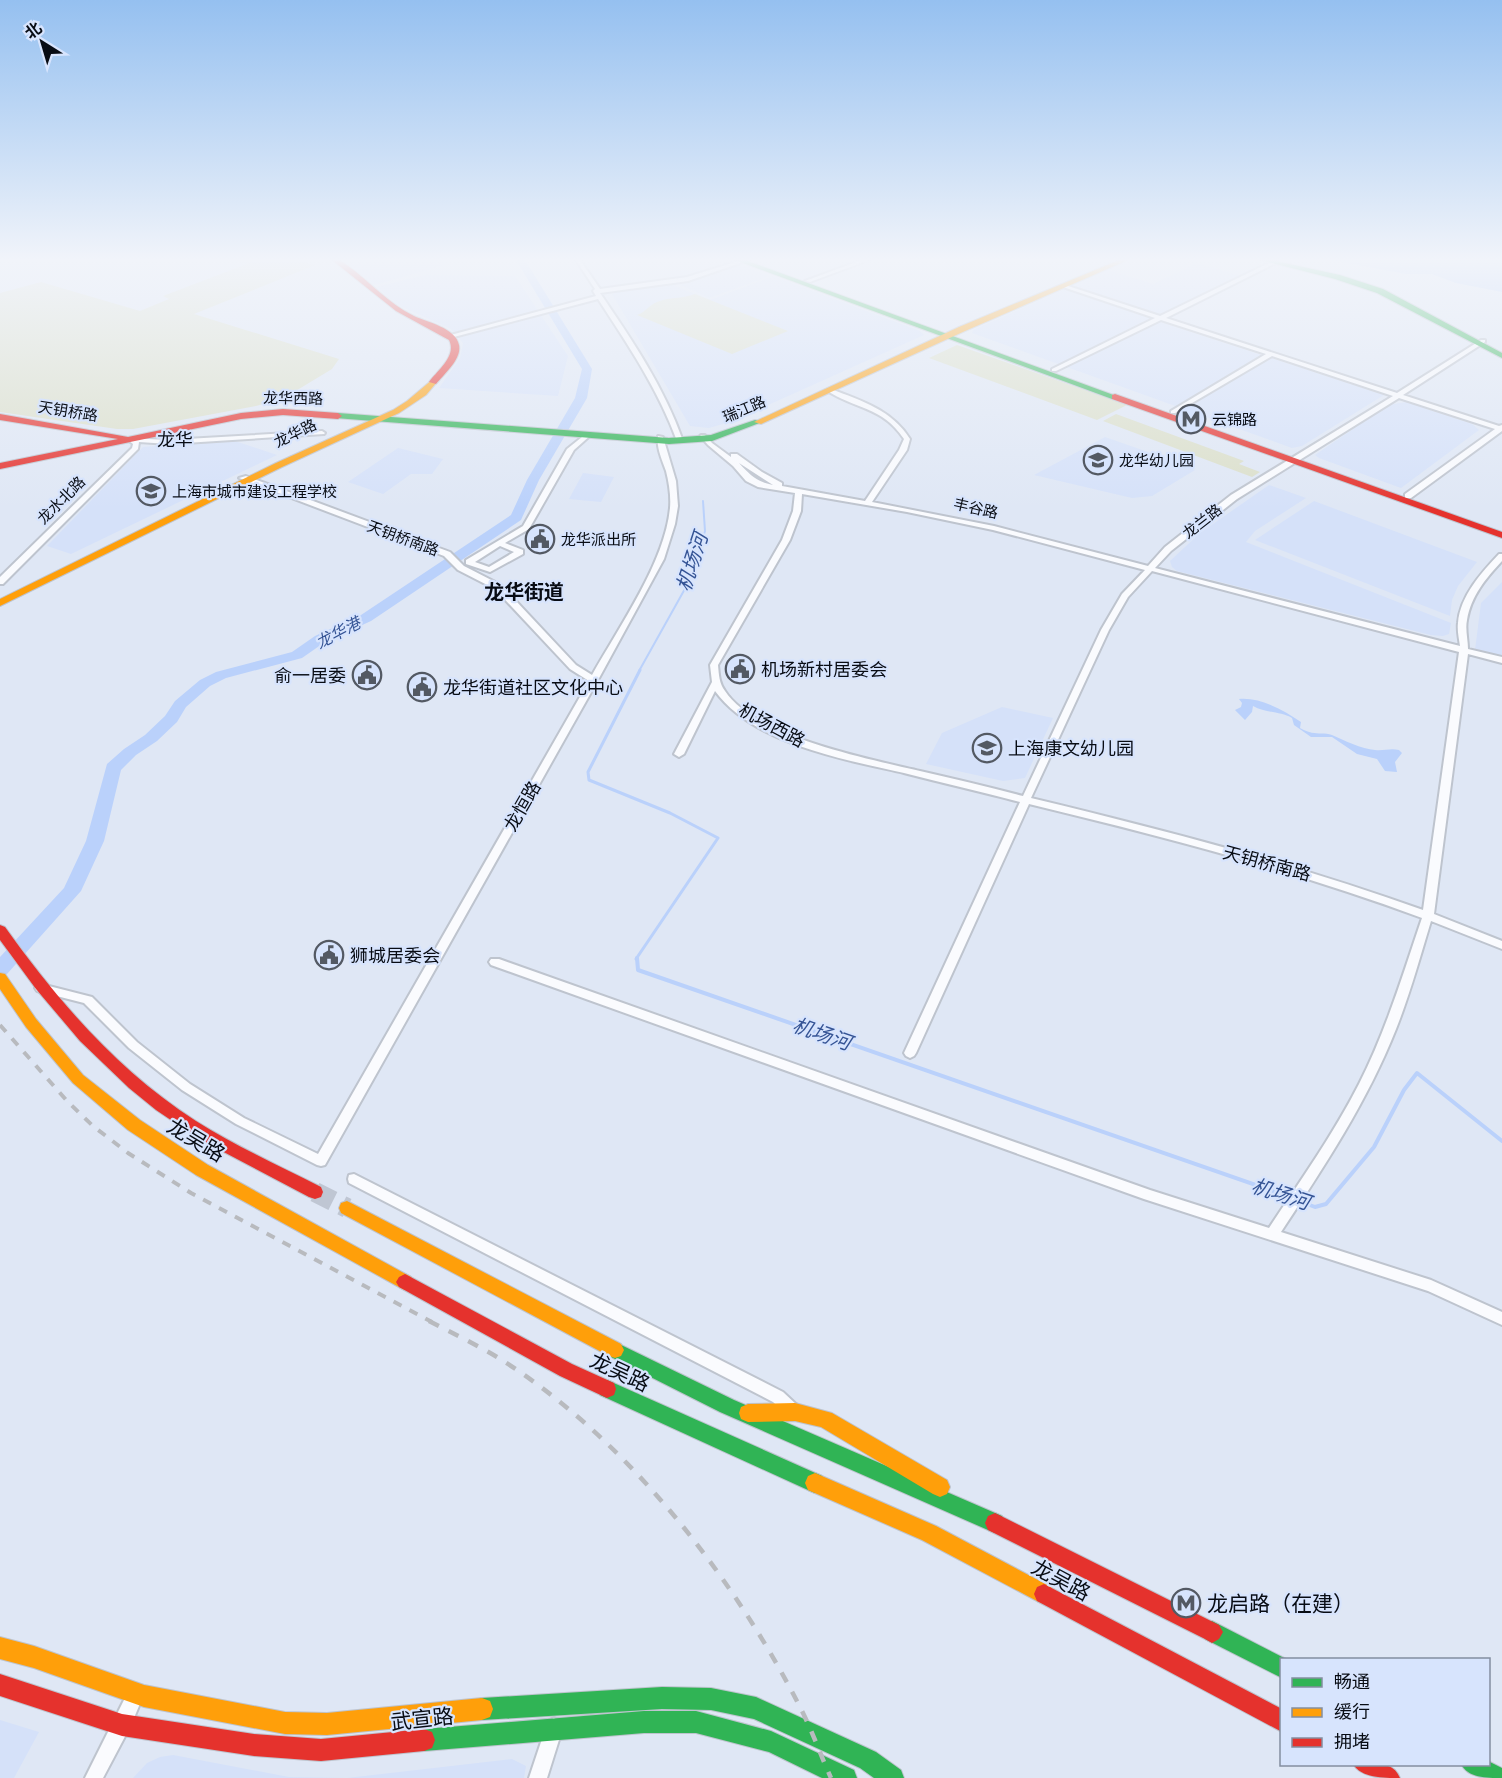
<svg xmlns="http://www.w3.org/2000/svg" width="1502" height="1778" viewBox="0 0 1502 1778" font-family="Poppins,'Noto Sans SC',sans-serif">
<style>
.built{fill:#d5e1f9}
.green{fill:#dbdfca}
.water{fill:#bad1fb}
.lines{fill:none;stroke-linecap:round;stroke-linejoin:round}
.stream-far2{stroke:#bad1fb;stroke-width:2}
.stream-far1{stroke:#bad1fb;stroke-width:3}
.stream{stroke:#bad1fb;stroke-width:4}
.river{fill:#bad1fb;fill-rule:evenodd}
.primary-tunnel{stroke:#bfc6d3;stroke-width:20;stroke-dasharray:20 10;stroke-linecap:butt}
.street-casing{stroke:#bec4ce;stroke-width:4}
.fast-casing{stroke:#bec4ce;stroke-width:2}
.slow-casing{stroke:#bec4ce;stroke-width:2}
.jam-casing{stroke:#bec4ce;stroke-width:2}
.street{fill:#fafbfe;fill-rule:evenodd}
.fast{fill:#30b455;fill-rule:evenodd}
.slow{fill:#ff9f0a;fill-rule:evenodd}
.jam{fill:#e5322d;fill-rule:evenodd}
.rail-far1{stroke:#b8babe;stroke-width:4;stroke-dasharray:9 9;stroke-linecap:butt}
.rail{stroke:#b8babe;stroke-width:4.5;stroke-dasharray:11 11;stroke-linecap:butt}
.labels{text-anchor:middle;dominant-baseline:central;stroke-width:4.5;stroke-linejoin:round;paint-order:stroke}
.far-street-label{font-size:15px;fill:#080c14;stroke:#d7e4fd}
.far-poi-label{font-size:15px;fill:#080c14;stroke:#d7e4fd;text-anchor:start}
.far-water-label{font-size:16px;font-style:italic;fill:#355495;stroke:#d7e4fd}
.far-quarter-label{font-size:18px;fill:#080c14;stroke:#d7e4fd}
.poi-label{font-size:18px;fill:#080c14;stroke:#d7e4fd;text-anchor:start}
.street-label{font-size:18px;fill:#080c14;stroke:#d7e4fd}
.water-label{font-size:20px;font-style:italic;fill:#355495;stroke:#d7e4fd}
.far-district-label{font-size:20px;font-weight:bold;fill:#080c14;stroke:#d7e4fd}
.near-street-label{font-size:21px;fill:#080c14;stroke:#d7e4fd}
.near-poi-label{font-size:21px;fill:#080c14;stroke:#d7e4fd;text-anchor:start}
</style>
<rect width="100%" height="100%" fill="#dfe7f5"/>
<path class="built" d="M343,260H444L445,265L374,285Z
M1197,263L1241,276L1154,320L1384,395L1302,446L1292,448L972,333L973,330L1108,270L1153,284Z
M740,265L770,276L709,298L679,284Z
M426,275L515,276L568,356L558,396L439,388L460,358L463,343L451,329L398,305L376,287Z
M773,276L920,331L924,335L730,422L709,428L690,426L612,294L619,291L673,285L710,300Z
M1406,402L1472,424L1479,430L1401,488L1319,458L1315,455L1388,405Z
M1105,437L1148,452L1195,470L1152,496L1132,498L1034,475Z
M232,440L277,455L71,554L47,546L143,447Z
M398,448L443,459L432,474H411L383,494L348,482Z
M583,473L614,477L601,502L569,499Z
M1269,485L1306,498L1255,531L1246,542L1451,623L1449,634L1443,636L1431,635L1177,571L1172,567L1170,561L1200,533Z
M1314,501L1477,562L1458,586L1452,600L1450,616L1255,540Z
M1502,582V656L1475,650L1481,603Z
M1002,707L1053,718L1025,778L1003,781L926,764L942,733Z
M0,1720L39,1732L14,1778H0Z
M173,1755L289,1777L347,1778L512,1759L526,1766L524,1778H133L147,1763L160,1757Z"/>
<path class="green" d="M234,260H295L315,265L194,314L339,359L332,369L284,398L256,406L133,429H117L0,412V293L41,282L140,311L169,299L163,296L247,264Z
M695,294L788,331L732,354L637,315C646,312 648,306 657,302C669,297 682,299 695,294Z
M957,345L1127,405L1097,420L929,358Z
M1116,414L1244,461L1239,464L1260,472L1252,477L1103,421Z"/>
<path class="water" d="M1331,260H1502V292L1456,283L1432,274H1406Z
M1239,699C1260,697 1284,710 1301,722L1300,728C1315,737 1323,731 1332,735C1343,740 1362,749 1375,750C1384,751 1390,748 1399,750L1402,753L1395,762L1397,772L1385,771L1377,759L1357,754L1332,737H1311L1294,725L1292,718C1280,711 1265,713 1253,706L1252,712L1245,720L1235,710L1241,707L1242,703Z"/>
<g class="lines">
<path class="stream-far2" d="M639,671L691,578L705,531L703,501"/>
<path class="stream-far1" d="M636,959L718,838L670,813L589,780L588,772L640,670"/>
<path class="stream" d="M637,958L638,970L1293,1198
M1299,1201L1315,1207L1326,1204L1374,1147L1404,1090L1417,1073L1502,1141"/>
<path class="river" d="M516,260H525L592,369L587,398L539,480L521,520L371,621L325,642L302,658L226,678L210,686L186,707L177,722L157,741L136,755L121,770L104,841L81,891L7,974L0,976V957L64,888L86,841L107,764L124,749L145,735L165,716L175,701L200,680L216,672L292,652L315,636L361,615L511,515L527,480L575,398L582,369Z"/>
<path class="primary-tunnel" d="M315,1192L347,1208"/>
<g class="street-casing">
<path id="street" d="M576,260H580L600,289L687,277L742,260H749L688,281L600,293C632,340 664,387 683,441L682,442L677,441C658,389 628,345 598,299L450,338L447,336L596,296L593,291L595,289Z
M862,260H869L810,282L805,281Z
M1273,261L1278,262L1166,318L1397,393L1481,340H1485V342L1403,395L1499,426L1502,425V431L1411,498H1405V494L1495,429L1399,398L1237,499L1171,551L1155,568L1460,646C1459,639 1457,630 1458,623C1460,596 1482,572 1499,554H1502V561C1486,578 1471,596 1467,620C1465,629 1468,640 1468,649L1502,657V663L1468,654L1434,914L1502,941V949L1431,921C1420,957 1410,994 1396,1029C1367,1102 1324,1167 1281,1232L1431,1280L1502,1312V1325L1428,1291L1144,1199L491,965L489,962L491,959H499L1150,1190L1269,1228C1300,1181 1333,1135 1359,1084C1386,1031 1403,974 1422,918C1293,870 1161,836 1029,804L916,1053L914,1056L910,1058L906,1056L904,1053L1020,802C982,792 943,783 904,773C843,759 754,744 715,691L684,754L679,757L674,754L712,682L710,665L782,540L793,511L795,493L758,487L746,481L733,466L708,445L700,436L701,435H705L712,443L731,457V454H737L762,472L782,483V486L865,501L899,450L904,439C882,406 854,409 826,390L831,389C862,401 892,410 910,439L907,450L872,502L994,526L1148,566L1165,547L1231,495L1393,396L1272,356L1175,413H1171V411L1266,354L1161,320L1056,371H1052V369L1155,318L1060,286L1065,285L1160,316ZM739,463L773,485C757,482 750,475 739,463ZM802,494L907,512L993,530L1145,570L1122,594L1101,630L1023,796C989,787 955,779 920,771C869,759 755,737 725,691C719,683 719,675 718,665L790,540L801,511ZM1152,571L1459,652L1423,910C1295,864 1164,830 1031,798L1109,630L1128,597Z
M322,431L325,433L324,434L169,444L139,442L138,449L3,584H0V577L132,448L133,444L128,440V438L169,440Z
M587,433L592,434L574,450L529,529L505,543L523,550V554L490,572L466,564V560L523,526L567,449ZM500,546L514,552L489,567L475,562Z
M658,436L663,437L676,481L678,506L675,524L664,559L598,680L325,1165L321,1166L317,1165L236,1124L182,1090L129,1048L84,1003L37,991L35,988L37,985L41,984L92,997L137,1042L190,1084L244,1118L318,1154L589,681L570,669L495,589L458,570L444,556L239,478L246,476L450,552L464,566L501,585L576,665L592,675C619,627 665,562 670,508C671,496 669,483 666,471C662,460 656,447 658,436Z
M354,1174L783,1392L798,1406L800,1411L798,1416L793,1418L788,1416L773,1402L349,1183L348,1179L349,1175Z
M136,1686L142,1688L144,1694L131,1725L103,1778H85L130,1688Z
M554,1718L560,1721L563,1727L547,1778H529L548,1721Z"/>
</g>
<g class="fast-casing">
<path id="fast" d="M735,260H745L1119,397L1112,399Z
M1260,260H1271L1340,275L1383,289L1502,353V358L1377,293L1335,279Z
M338,413L669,438L711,435L755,420L762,422L712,441L669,444L335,418V414Z
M615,1342L734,1400L1002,1516L1005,1523L1002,1530L995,1533L988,1530L720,1412L609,1356L606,1350L609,1344Z
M607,1380L822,1476L825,1483L822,1490L815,1493L808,1490L600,1395L598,1389L600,1383Z
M1212,1621L1288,1660H1282V1678L1205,1639L1201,1632L1205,1625Z
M662,1687L711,1688L756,1697L876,1752L901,1770L904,1778H874L860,1768L754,1719L711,1710L662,1709L482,1720L474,1717L471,1709L474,1701L482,1698Z
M644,1711H696L771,1731L854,1770L857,1778H822L769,1752L696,1733H644L424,1751L416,1748L413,1740L416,1732L424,1729Z
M1488,1761L1502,1768V1778C1486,1778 1468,1778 1461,1764H1488Z"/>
</g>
<g class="slow-casing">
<path id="slow" d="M1119,260H1128L965,331L761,424L754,422L959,327Z
M433,379L437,382L426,395L399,413L282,467L0,606V599L276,463L393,410L407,401Z
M0,973L5,974L36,1019L83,1075L140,1120L208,1165L411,1277L414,1282L411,1287L405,1290L399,1287L196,1175L128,1130L73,1083L26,1027L0,989Z
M347,1201L621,1344L624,1350L621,1356L615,1358L609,1356L341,1213L339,1208L341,1203Z
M795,1403L832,1413L947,1480L950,1487L947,1494L940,1497L933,1494L821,1427L795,1421L748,1422L741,1419L739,1413L741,1407L748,1404Z
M815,1473L936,1526L1051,1587L1054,1594L1051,1601L1044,1604L1037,1601L922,1540L808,1490L805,1483L808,1476Z
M0,1637L34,1646L144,1685L285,1712L327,1713L482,1698L490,1701L493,1709L490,1717L482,1720L327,1735L285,1734L144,1707L34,1668L0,1659Z"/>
</g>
<g class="jam-casing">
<path id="jam" d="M332,260H339L347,265C369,281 389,304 414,316C427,322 456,328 459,345C462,359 444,374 436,384L429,382C438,370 457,356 449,340L396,311Z
M1115,394L1502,532V538L1112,399V395Z
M283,409L338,413L342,416L338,419L283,415L241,419L0,469V463L118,439L0,420V414L128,437L241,413Z
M0,925L5,927C58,1001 118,1071 196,1121C236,1146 279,1166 321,1187L323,1192L321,1197L315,1199L309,1197L199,1139L156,1110L129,1088L80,1041L36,989L0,940Z
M405,1274L572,1364L614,1383L616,1389L614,1395L607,1398L560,1376L399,1287L396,1282L399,1277Z
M995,1513L1219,1625L1223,1632L1219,1639L1212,1643L1205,1639L988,1530L985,1523L988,1516Z
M1044,1584L1282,1709V1732L1037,1601L1034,1594L1037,1587Z
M0,1674L122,1714L254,1734L321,1739L424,1729L432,1732L435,1740L432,1748L424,1751L321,1761L254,1756L122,1736L0,1696Z
M1353,1764C1370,1764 1393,1759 1400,1778C1383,1778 1361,1778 1353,1764Z"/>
</g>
<use href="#street" class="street"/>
<use href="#fast" class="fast"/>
<use href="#slow" class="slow"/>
<use href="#jam" class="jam"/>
<path class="rail-far1" d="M0,1025L68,1102L93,1126L128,1153L191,1193L432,1322"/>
<path class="rail" d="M429,1321C452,1333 475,1344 497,1357C626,1437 735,1578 802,1711C813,1733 821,1756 831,1778"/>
</g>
<linearGradient id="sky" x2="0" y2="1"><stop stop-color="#95c0f0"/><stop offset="0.51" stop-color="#f1f4fa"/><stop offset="1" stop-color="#f1f4fa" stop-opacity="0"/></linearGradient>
<rect width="1502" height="509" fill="url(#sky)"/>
<defs>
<g id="metro-ring" transform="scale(1.5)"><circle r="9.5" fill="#d7e4fd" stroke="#535963" stroke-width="1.5"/><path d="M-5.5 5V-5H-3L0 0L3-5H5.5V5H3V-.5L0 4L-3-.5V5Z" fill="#535963"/></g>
<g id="school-ring" transform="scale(1.5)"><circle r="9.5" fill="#d7e4fd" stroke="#535963" stroke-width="1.5"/><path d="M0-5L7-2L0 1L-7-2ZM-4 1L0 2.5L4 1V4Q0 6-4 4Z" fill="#535963"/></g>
<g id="civic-ring" transform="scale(1.5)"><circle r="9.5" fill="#d7e4fd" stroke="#535963" stroke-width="1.5"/><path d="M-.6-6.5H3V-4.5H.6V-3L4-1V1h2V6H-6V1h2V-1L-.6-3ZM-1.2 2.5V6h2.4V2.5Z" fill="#535963"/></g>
</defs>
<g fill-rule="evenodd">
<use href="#metro-ring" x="1191" y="419"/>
<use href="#school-ring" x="1098" y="460"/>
<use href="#school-ring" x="151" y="491"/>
<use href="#civic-ring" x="540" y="539"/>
<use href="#civic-ring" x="740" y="669"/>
<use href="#civic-ring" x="367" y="675"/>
<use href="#civic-ring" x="422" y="687"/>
<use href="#school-ring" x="987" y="748"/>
<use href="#civic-ring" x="329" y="955"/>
<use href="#metro-ring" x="1186" y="1603"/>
</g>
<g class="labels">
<g class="far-street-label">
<text transform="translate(293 398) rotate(1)">龙华西路</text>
<text transform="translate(744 409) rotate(-23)">瑞江路</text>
<text transform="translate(68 411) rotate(9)">天钥桥路</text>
<text transform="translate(295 433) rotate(-26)">龙华路</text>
<text transform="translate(61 500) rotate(-45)">龙水北路</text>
<text transform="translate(976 508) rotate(13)">丰谷路</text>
<text transform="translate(1202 521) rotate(-38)">龙兰路</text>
<text transform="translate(403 538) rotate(20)">天钥桥南路</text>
</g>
<g class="far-poi-label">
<text x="1212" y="419">云锦路</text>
<text x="1119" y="460">龙华幼儿园</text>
<text x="172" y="491">上海市城市建设工程学校</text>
<text x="561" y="539">龙华派出所</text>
</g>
<g class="far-water-label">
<text transform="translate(338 633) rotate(-28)">龙华港</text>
</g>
<g class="far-quarter-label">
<text x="175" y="439">龙华</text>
</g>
<g class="poi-label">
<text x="761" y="669">机场新村居委会</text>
<text x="346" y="675" text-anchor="end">俞一居委</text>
<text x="443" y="687">龙华街道社区文化中心</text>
<text x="1008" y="748">上海康文幼儿园</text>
<text x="350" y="955">狮城居委会</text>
</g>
<g class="street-label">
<text transform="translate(772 725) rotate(28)">机场西路</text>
<text transform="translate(522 806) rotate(-60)">龙恒路</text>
<text transform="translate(1267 863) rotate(15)">天钥桥南路</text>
</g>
<g class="water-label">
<text transform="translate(692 562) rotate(-72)">机场河</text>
<text transform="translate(822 1034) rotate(19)">机场河</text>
<text transform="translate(1281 1194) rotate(18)">机场河</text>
</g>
<g class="far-district-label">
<text x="524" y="592">龙华街道</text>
</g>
<g class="near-street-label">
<text transform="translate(196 1140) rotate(31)">龙吴路</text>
<text transform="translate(620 1372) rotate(25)">龙吴路</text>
<text transform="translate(1061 1580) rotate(28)">龙吴路</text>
<text transform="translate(422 1719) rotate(-6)">武宣路</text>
</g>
<g class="near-poi-label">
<text x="1207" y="1603">龙启路（在建）</text>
</g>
</g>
<rect x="1280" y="1658" width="210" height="108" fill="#d7e4fd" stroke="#848ea0" stroke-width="1.5"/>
<rect x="1292" y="1678" width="30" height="9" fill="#30b455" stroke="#848ea0" stroke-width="1.5"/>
<text x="1334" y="1688" font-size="18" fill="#080c14">畅通</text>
<rect x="1292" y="1708" width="30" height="9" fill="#ff9f0a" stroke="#848ea0" stroke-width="1.5"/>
<text x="1334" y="1718" font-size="18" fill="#080c14">缓行</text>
<rect x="1292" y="1738" width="30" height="9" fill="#e5322d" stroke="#848ea0" stroke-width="1.5"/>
<text x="1334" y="1748" font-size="18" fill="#080c14">拥堵</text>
<g transform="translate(42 42) rotate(323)" stroke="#d7e4fd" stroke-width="4.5" paint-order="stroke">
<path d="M0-4.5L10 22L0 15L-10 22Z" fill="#080c14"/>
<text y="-9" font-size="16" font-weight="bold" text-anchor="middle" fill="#080c14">北</text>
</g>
</svg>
